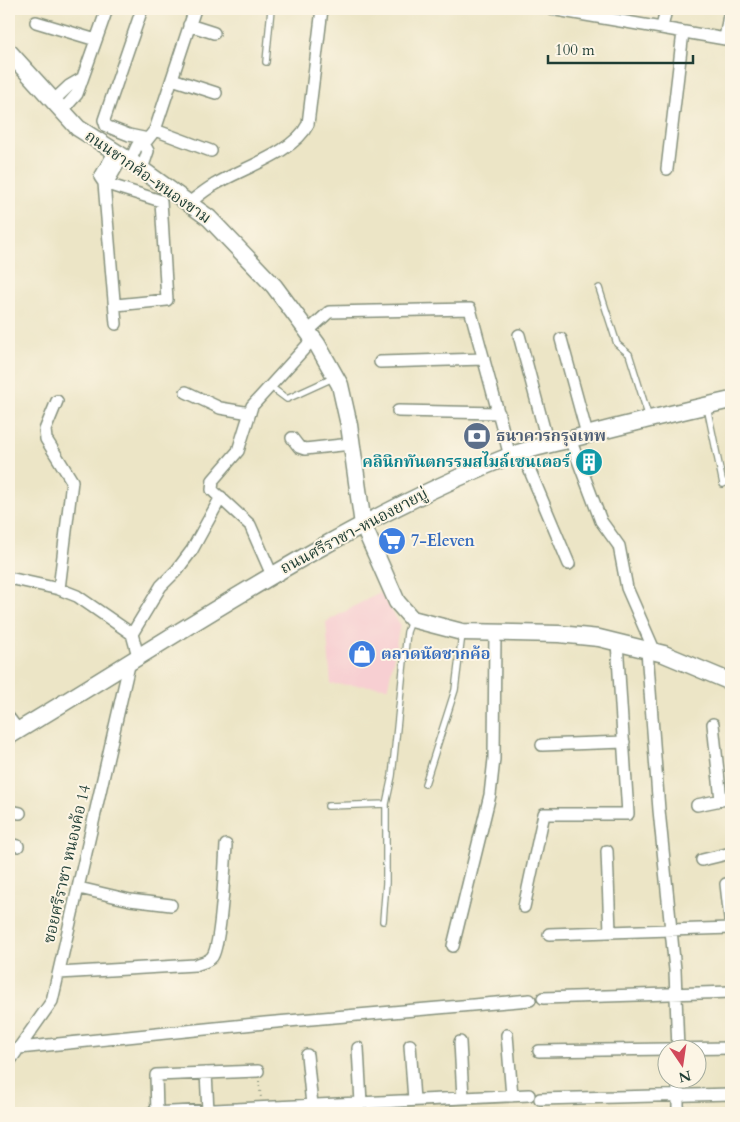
<svg xmlns="http://www.w3.org/2000/svg" width="740" height="1122" viewBox="0 0 740 1122" font-family="Cardo,'Noto Serif Thai',serif">
<style>
.built{fill:#f7cfd2}
.lines{fill:none;stroke-linecap:round;stroke-linejoin:round}
.lane-casing{stroke:#86917d;stroke-width:8}
.street-casing{stroke:#86917d;stroke-width:14}
.secondary-casing{stroke:#86917d;stroke-width:19}
.path{stroke:#86917d;stroke-width:2;stroke-dasharray:1 4;stroke-linecap:butt}
.lane{stroke:#fff;stroke-width:5.5}
.street{stroke:#fff;stroke-width:11}
.secondary{stroke:#fff;stroke-width:16}
.labels{text-anchor:middle;dominant-baseline:central;stroke-width:4;stroke-linejoin:round;paint-order:stroke}
.street-label{font-size:16px;fill:#1f3d34;stroke:#fcf5e5}
.service-label{font-size:16px;font-weight:bold;fill:#4e5e75;stroke:#fcf5e5;text-anchor:start}
.culture-label{font-size:16px;font-weight:bold;fill:#0d838f;stroke:#fcf5e5;text-anchor:end}
.shop-label{font-size:16px;font-weight:bold;fill:#366cbe;stroke:#fcf5e5;text-anchor:start}
</style>
<rect width="100%" height="100%" fill="#fcf5e5"/>
<filter id="ink" filterUnits="userSpaceOnUse"><feTurbulence type="fractalNoise" baseFrequency=".02" numOctaves="2"/><feDisplacementMap in="SourceGraphic" scale="10" xChannelSelector="R" yChannelSelector="G"/><feConvolveMatrix kernelMatrix="1 2 1 2 8 2 1 2 1" color-interpolation-filters="sRGB"/></filter>
<filter id="wash" filterUnits="userSpaceOnUse"><feTurbulence type="fractalNoise" baseFrequency=".0096" numOctaves="4" result="noise"/><feDisplacementMap in="SourceGraphic" scale="20" xChannelSelector="R" yChannelSelector="G"/><feGaussianBlur stdDeviation="1.12" result="paint"/><feColorMatrix in="noise" values="0 0 0 0 0 0 0 0 0 0 0 0 0 0 0 0 0 1.4 0 .05"/><feComposite in="paint" operator="in"/></filter>
<g filter="url(#wash)">
<rect width="100%" height="100%" fill="#ece5c6"/>
<path class="built" d="M380,592L400,624L388,687L331,684L326,622Z"/>
</g>
<g filter="url(#ink)">
<g class="lines">
<g class="lane-casing">
<path id="lane" d="M266,62L271,9
M599,288L617,344L629,354L649,418
M275,390L287,399L333,378
M707,407L723,484L731,480
M425,784L455,690L462,634
M328,806L386,804
M383,921L386,883V804L392,776L407,632L411,621"/>
</g>
<g class="street-casing">
<path id="street" d="M142,9L104,120L106,126L129,135L148,139
M551,9L731,40
M36,22L96,40
M189,25L214,33
M662,28L666,9
M725,39L730,9
M172,79L216,93
M53,101L69,86L81,79
M62,111L77,94L107,9
M155,130L211,151
M115,151L100,177L104,183L111,177L123,156
M130,161L137,146L144,144L155,130L195,9
M142,169L148,151L144,144
M667,169L683,32
M189,203C197,197 205,190 214,185C242,168 294,153 308,124L322,9
M116,305L167,300L161,201L104,183L116,324
M308,331L329,312L470,309L510,456
M519,335L548,444
M561,339L587,434
M380,362L484,359
M186,392L220,408L250,413
M57,401L45,430L46,439L72,481L59,589
M398,411L499,413
M292,438L299,447L305,449L351,444
M570,439L601,521L619,546L627,588L655,652
M522,452L569,564
M272,575L250,525L212,490L213,480L238,451L252,406L313,339
M9,578L59,589L77,596L132,634
M647,651L659,810L675,970L678,1050
M138,656L132,634L161,586L177,570L192,550L221,497
M9,718L18,730
M713,724L721,800
M542,745L624,742
M697,805L731,798
M9,811L20,813
M9,844L18,846
M607,851L610,932
M702,860L731,853
M726,884L731,928
M79,888L130,900L171,905
M524,907L544,814H628L617,642
M549,934L731,928
M453,946L490,795L494,759L495,632
M59,973L195,965C201,963 208,962 212,957C221,946 225,864 226,845
M543,998L731,992
M507,1035L512,1096
M460,1042L463,1098
M410,1045L414,1100
M19,1048L265,1023L530,1000
M358,1048L361,1103
M539,1051L731,1048
M307,1055L312,1105
M9,1062L52,1001L130,661
M206,1073L208,1111
M540,1099L731,1094
M150,1113L529,1095
M157,1113L156,1075L258,1071
M678,1113V1080"/>
</g>
<g class="secondary-casing">
<path id="secondary" d="M9,52L78,128L130,161L209,218L274,286L317,344L340,385L349,425L363,525L397,602L412,619L462,632L559,634L599,638L664,654L731,682
M9,736C174,638 333,526 512,455C531,448 551,444 571,439C624,425 677,412 731,400"/>
</g>
<path class="path" d="M259,1081L261,1098"/>
<use href="#lane" class="lane"/>
<use href="#street" class="street"/>
<use href="#secondary" class="secondary"/>
</g>
</g>
<defs>
<g id="bank-disc" transform="scale(1.4375)"><circle r="9.5" fill="#5c6f8a" stroke="#fcf5e5"/><path d="M-6-4H6V4H-6ZM0-2.3a2.3 2.3 0 1 0 0 4.6a2.3 2.3 0 1 0 0-4.6Z" fill="#fff"/></g>
<g id="building-disc" transform="scale(1.4375)"><circle r="9.5" fill="#0f9aa8" stroke="#fcf5e5"/><path d="M-4-6H4V6H1V3H-1V6H-4ZM-2.5-4.3h1.7v1.8h-1.7ZM.8-4.3h1.7v1.8H.8ZM-2.5-1h1.7V.8h-1.7ZM.8-1h1.7V.8H.8Z" fill="#fff"/></g>
<g id="supermarket-disc" transform="scale(1.4375)"><circle r="9.5" fill="#3f7fe0" stroke="#fcf5e5"/><path d="M-6-5.5h2.5l.6 2H6L4.5 2H-2.5L-4.4-4H-6ZM-1.5 3.2a1.3 1.3 0 1 0 .1 0ZM3 3.2a1.3 1.3 0 1 0 .1 0Z" fill="#fff"/></g>
<g id="shop-disc" transform="scale(1.4375)"><circle r="9.5" fill="#3f7fe0" stroke="#fcf5e5"/><path d="M-5-2.5h2.3a2.7 3.5 0 0 1 5.4 0H5L5.5 6h-11ZM-1.5-2.5h3a1.5 2.3 0 0 0-3 0Z" fill="#fff"/></g>
</defs>
<g fill-rule="evenodd">
<use href="#bank-disc" x="477" y="436"/>
<use href="#building-disc" x="589" y="462"/>
<use href="#supermarket-disc" x="392" y="541"/>
<use href="#shop-disc" x="362" y="654"/>
</g>
<g class="labels">
<g class="street-label">
<text transform="translate(148 177) rotate(35)">ถนนชากค้อ-หนองขาม</text>
<text transform="translate(354 531) rotate(-28)">ถนนศรีราชา-หนองยายบู่</text>
<text transform="translate(67 864) rotate(-77)">ซอยศรีราชา หนองค้อ 14</text>
</g>
<g class="service-label">
<text x="496" y="436">ธนาคารกรุงเทพ</text>
</g>
<g class="culture-label">
<text x="570" y="462">คลินิกทันตกรรมสไมล์เซนเตอร์</text>
</g>
<g class="shop-label">
<text x="411" y="541">7-Eleven</text>
<text x="381" y="654">ตลาดนัดชากค้อ</text>
</g>
</g>
<rect width="740" height="1122" fill="none" stroke="#fcf5e5" stroke-width="30"/>
<g transform="translate(682 1064) rotate(167)"><circle r="24" fill="#fcf5e5" stroke="#a4ab9e"/>
<path d="M0-4L9 19L0 12L-9 19Z" fill="#d1495b"/>
<text y="-8" font-size="14" font-weight="bold" text-anchor="middle" fill="#1f3d34">N</text>
</g>
<path d="M548 55v8h145v-8" fill="none" stroke="#1f3d34" stroke-width="2.5"/>
<text x="555" y="55" font-size="15" fill="#1f3d34" stroke="#fcf5e5" stroke-width="4" paint-order="stroke">100 m</text>
</svg>
